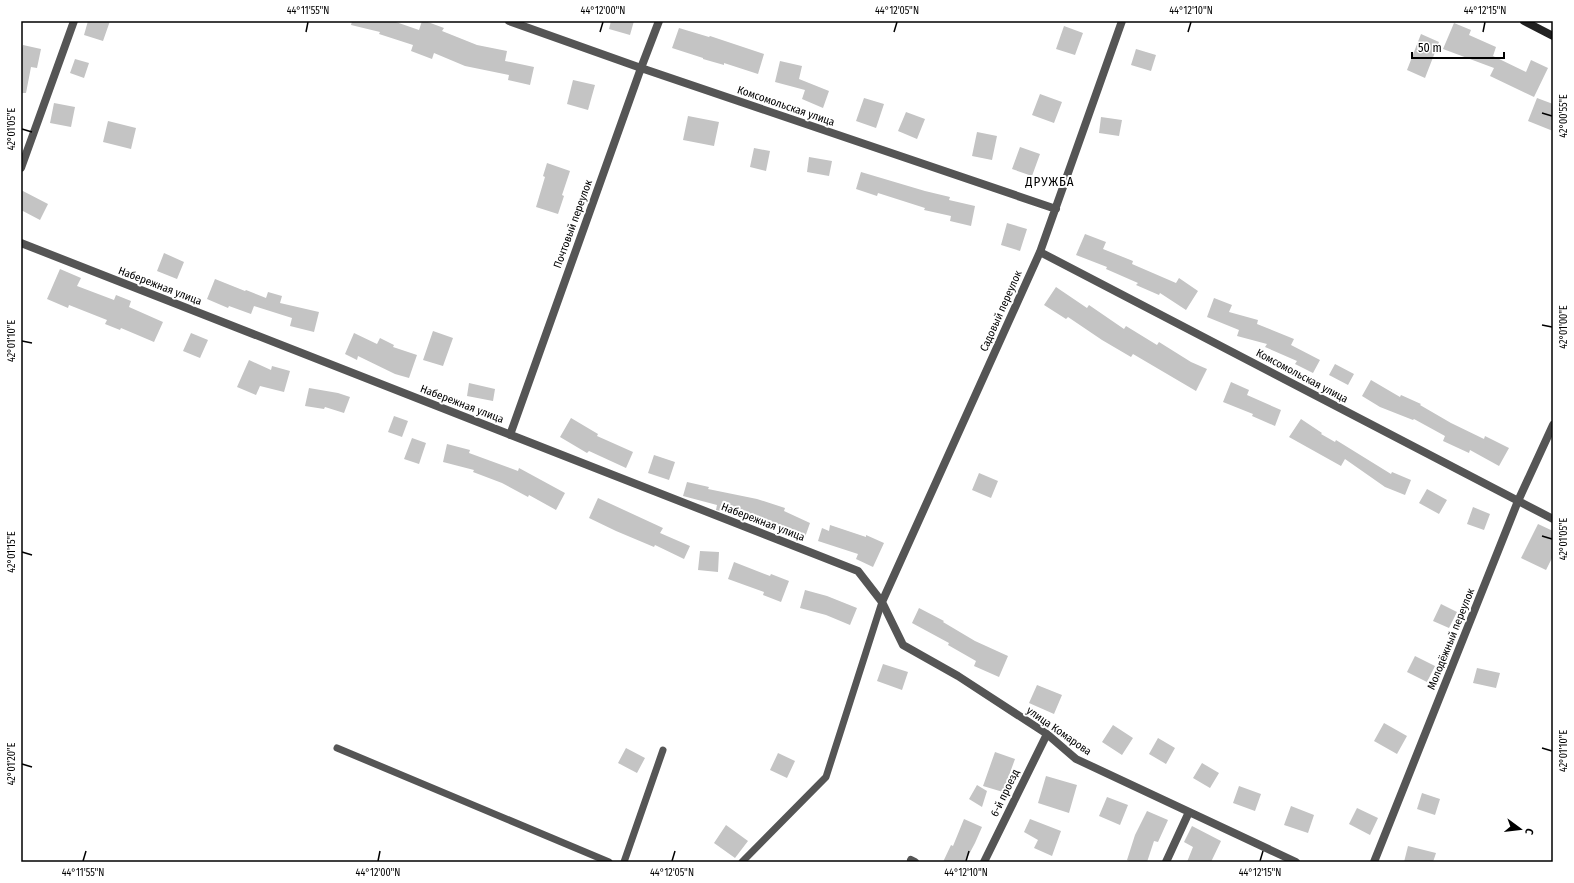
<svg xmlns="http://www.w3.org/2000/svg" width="1574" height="883" viewBox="0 0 1574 883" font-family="'Fira Sans Condensed',sans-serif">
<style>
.building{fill:#c4c4c4}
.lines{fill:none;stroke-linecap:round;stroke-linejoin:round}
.lane{stroke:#555;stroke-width:7}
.street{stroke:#555;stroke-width:8}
.secondary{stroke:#222;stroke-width:8}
.ticks{fill:none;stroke:#000;stroke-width:1.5}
.labels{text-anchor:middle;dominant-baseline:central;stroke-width:4;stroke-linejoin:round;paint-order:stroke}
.street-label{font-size:11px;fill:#000;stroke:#fff}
.quarter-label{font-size:13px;letter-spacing:1px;fill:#000;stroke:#fff}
.neatline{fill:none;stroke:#000;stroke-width:1.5}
.ticks-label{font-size:10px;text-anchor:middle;fill:#000}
</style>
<rect width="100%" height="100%" fill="#fff"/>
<path class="building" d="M88,21H110L103,41L84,35Z
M352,21H393L419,30L422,21H425L444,28L442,31L477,45L507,51L505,61L534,67L530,85L508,80L509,75L465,66L434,53L432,59L411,51L413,45L379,34L380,32L351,25Z
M611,21H634L630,35L609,29Z
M1454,23L1471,30L1469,35L1496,47L1493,56L1526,72L1531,60L1548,68L1534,97L1490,76L1494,68L1443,49Z
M1064,26L1083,33L1075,55L1056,49Z
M679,28L709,37L710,36L764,54L758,74L724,63V65L703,59V58L672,48Z
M1421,34L1439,42L1425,78L1407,70Z
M23,45L41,49L37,68L31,67L26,93H21V52Z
M1136,49L1156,55L1151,71L1131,65Z
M75,59L89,63L84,78L70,73Z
M780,61L802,66L799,79L829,91L823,108L802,99L805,90L775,82Z
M573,80L595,85L588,110L567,104Z
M1040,94L1062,102L1054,123L1032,115Z
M864,98L884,104L876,128L856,121Z
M1537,98L1553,104V131L1528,121Z
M54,103L75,107L71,127L50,123Z
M906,112L925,119L917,139L898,131Z
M688,116L719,122L714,146L683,140Z
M1101,117L1122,120L1119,136L1099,133Z
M108,121L136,128L131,149L103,142Z
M977,132L997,136L992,160L972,156Z
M1020,147L1040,154L1032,176L1012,169Z
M754,148L770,151L766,171L750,167Z
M809,157L832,161L829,176L807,172Z
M547,163L570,171L562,195L564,196L558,214L536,207L545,177L543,176Z
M861,172L925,191L950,197L949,200L975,206L971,226L950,221L951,216L924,210L925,208L878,193L877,196L856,189Z
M21,190L48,204L40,220L21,210Z
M1007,223L1027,229L1020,251L1001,245Z
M1085,234L1106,242L1103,249L1133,261L1132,264L1176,283L1179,278L1198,291L1186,310L1160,293L1159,295L1136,285L1138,283L1106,269L1107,267L1076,255Z
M164,253L184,262L177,279L157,271Z
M60,269L81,278L77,286L114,300L116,295L131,301L129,307L163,322L154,342L121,328L120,330L105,324L107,320L69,305L68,308L47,299Z
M215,279L245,291L246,290L266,298L268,292L282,296L280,303L319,312L314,332L290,326L292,318L254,306L251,314L229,306L228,308L207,299Z
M1056,287L1087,308L1089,305L1124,329L1126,326L1157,345L1159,342L1191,362L1207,369L1196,391L1133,354L1131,357L1102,340L1068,317L1066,319L1044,305Z
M1214,298L1232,305L1229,312L1258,320L1257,324L1294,339L1291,345L1320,360L1313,373L1295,364L1297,361L1265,347L1267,344L1237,336L1239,330L1207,317Z
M433,331L453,338L443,366L423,360Z
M191,333L208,340L200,358L183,351Z
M354,333L377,344L380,338L394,345L393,347L417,355L409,378L395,374L358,356L357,360L345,354Z
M249,360L271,370L272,366L290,371L284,392L260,386L256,395L237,387Z
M1335,364L1354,374L1348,385L1329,375Z
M1371,380L1400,397L1401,395L1421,404L1420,405L1451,423L1484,439L1485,436L1509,448L1499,466L1470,450L1469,453L1443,441L1445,436L1414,419L1413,420L1380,407L1362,396Z
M1231,382L1249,390L1247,395L1281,410L1275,426L1252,416L1253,414L1223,402Z
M469,383L495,389L493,401L467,396Z
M309,388L338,393L350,397L344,413L325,407L324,409L305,406Z
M394,416L408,421L402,437L388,432Z
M571,418L598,434L597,436L633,452L626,468L589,451L587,453L560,437Z
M1301,419L1322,433L1321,434L1335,442L1336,440L1391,474L1392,472L1411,480L1405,495L1385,487L1345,459L1341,466L1289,437Z
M412,438L426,443L419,464L404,459Z
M447,444L470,450L469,453L518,471L519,468L565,493L556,510L529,495L528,497L502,483L473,472L474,470L443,462Z
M654,455L675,462L669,480L648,473Z
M979,473L998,481L991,498L972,490Z
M687,482L709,487L708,489L757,499L785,508L784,511L810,523L804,540L783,530L753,521L754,519L716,510L717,505L683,496Z
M1427,489L1447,500L1439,514L1419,503Z
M598,498L663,528L660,533L690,546L684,559L655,545L654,547L616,531L589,518Z
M1473,507L1490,514L1484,530L1467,524Z
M1538,524L1553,531V556L1546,570L1521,558Z
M830,525L866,537V535L884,543L873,567L856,559L858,554L818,541L822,528L829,531Z
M700,551L719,552L718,572L698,570Z
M734,562L770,576L771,574L789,581L781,602L763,595L764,592L728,579Z
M805,590L827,596L857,608L850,625L826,615L800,608Z
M1441,604L1457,612L1449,628L1433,621Z
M919,608L944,621L943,622L975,641L1008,656L999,677L974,666L976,661L948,645L949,643L912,623Z
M1415,656L1435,666L1427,682L1407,672Z
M883,664L908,672L902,690L877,681Z
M1477,668L1500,673L1496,688L1473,683Z
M1037,685L1062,695L1054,714L1029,703Z
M1384,723L1407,736L1397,754L1374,741Z
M1113,725L1133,738L1122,755L1102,742Z
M1158,738L1175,748L1166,764L1149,754Z
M626,748L645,758L637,773L618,763Z
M995,752L1015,759L1003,792L983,786Z
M778,753L795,761L787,778L770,770Z
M1202,763L1219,773L1210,788L1193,778Z
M1046,776L1077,785L1069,813L1038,803Z
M977,785L987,791L982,807L969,799Z
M1239,786L1261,794L1255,811L1233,803Z
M1422,793L1440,799L1435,815L1417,809Z
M1107,797L1128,805L1120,825L1099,816Z
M1291,806L1314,815L1308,833L1284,825Z
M1357,808L1378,818L1370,835L1349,824Z
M1147,811L1168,820L1158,842L1154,841L1147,862H1132L1127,860L1135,835Z
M964,819L982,827L975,843L965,862H943L951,845L953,846Z
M1030,819L1061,831L1052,856L1034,848L1038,840L1024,832Z
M726,825L748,841L735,858L714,843Z
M1192,826L1221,841L1211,862H1187L1193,847L1184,842Z
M1408,846L1436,853L1433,862H1404Z"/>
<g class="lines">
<path class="lane" d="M337,748L609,862
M624,862L663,750
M742,862L826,777L882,602"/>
<path class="street" d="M509,21L641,68L1056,209
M21,168L74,21
M21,243L858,571L882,602L903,645L958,676L1047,734L1076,759L1296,862
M1040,252L1553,519
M510,435L641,68L659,21
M882,602L1040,252L1122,21
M911,860L915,862
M984,862L1047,734
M1166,862L1189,812
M1374,862L1518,501L1553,425"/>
<path class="secondary" d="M1524,21L1553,36"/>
</g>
<path class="ticks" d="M306,32L308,22M600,32L603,22M894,32L897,22M1188,32L1191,22M1483,32L1485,22M1542,113L1552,116M22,129L32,132M1542,325L1552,327M22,341L32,343M1542,536L1552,539M22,552L32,555M1542,748L1552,751M22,764L32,767M83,861L86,851M378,861L380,851M672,861L675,851M966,861L969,851M1260,861L1263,851"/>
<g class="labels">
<g class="street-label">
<text transform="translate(786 106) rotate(19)">Комсомольская улица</text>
<text transform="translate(573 224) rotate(-70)">Почтовый переулок</text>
<text transform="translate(160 286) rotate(21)">Набережная улица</text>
<text transform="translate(1001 311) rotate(-66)">Садовый переулок</text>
<text transform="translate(1302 376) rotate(28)">Комсомольская улица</text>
<text transform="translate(462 404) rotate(21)">Набережная улица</text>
<text transform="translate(763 522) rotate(21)">Набережная улица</text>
<text transform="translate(1451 639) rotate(-68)">Молодёжный переулок</text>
<text transform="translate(1059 731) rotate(35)">улица Комарова</text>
<text transform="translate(1005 793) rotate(-64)">6-й проезд</text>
</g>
<g class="quarter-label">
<text x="1050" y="181">ДРУЖБА</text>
</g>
</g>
<rect width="1574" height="883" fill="none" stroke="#ffffff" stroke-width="44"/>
<g transform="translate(1520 829) rotate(105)" stroke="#ffffff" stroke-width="3" paint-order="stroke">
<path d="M0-3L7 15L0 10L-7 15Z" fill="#000000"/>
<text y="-6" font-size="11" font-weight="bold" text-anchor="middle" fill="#000000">С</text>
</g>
<path d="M1412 52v6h92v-6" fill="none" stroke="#000000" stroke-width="2"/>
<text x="1418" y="52" font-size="12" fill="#000000" stroke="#ffffff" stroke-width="3" paint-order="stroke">50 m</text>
<rect x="22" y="22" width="1530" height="839" class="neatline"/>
<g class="ticks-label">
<text x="308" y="14">44°11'55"N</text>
<text x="603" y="14">44°12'00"N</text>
<text x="897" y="14">44°12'05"N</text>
<text x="1191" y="14">44°12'10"N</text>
<text x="1485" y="14">44°12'15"N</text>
<text transform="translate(1563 116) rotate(-90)" y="4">42°00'55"E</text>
<text transform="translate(11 129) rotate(-90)" y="4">42°01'05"E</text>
<text transform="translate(1563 327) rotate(-90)" y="4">42°01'00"E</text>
<text transform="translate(11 341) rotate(-90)" y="4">42°01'10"E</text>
<text transform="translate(1563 539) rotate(-90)" y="4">42°01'05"E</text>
<text transform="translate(11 552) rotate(-90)" y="4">42°01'15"E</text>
<text transform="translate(1563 751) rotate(-90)" y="4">42°01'10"E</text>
<text transform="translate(11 764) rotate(-90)" y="4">42°01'20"E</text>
<text x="83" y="876">44°11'55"N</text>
<text x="378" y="876">44°12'00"N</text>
<text x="672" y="876">44°12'05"N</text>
<text x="966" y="876">44°12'10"N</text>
<text x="1260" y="876">44°12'15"N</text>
</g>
</svg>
